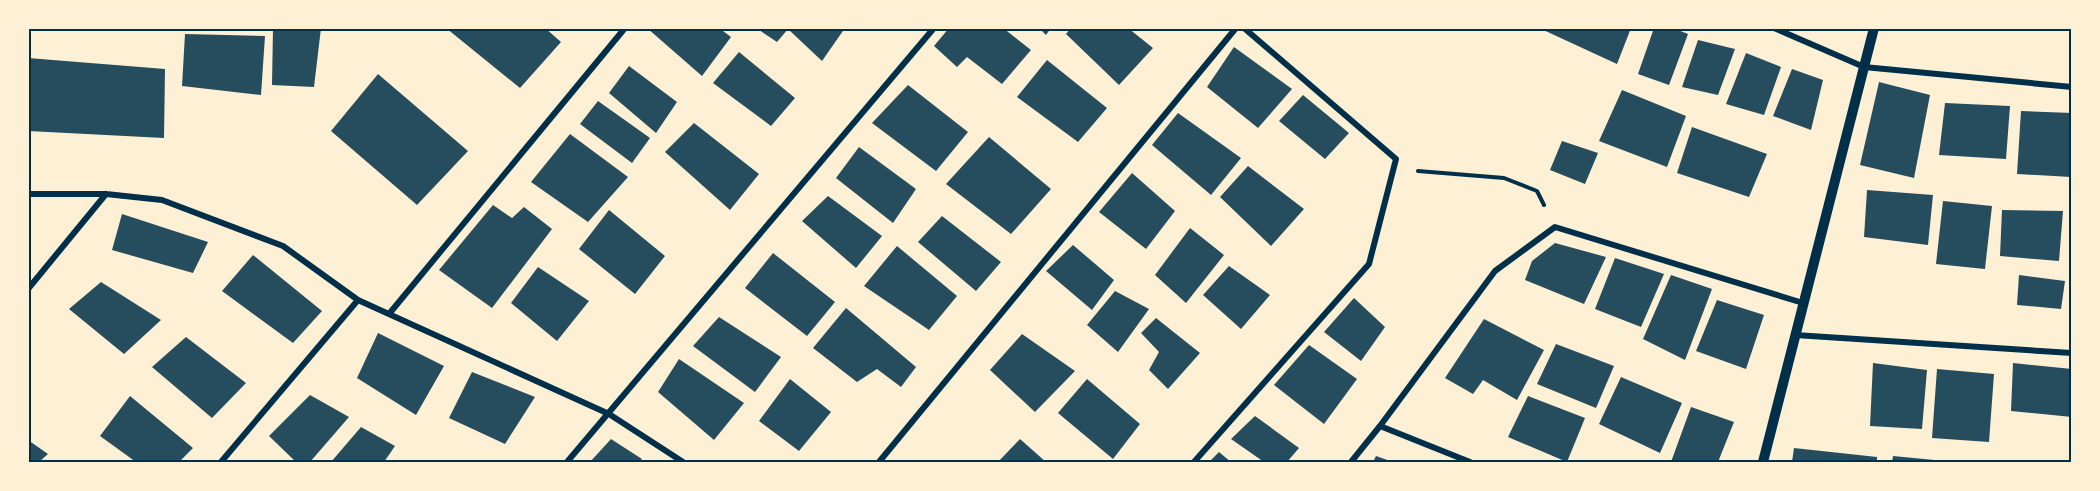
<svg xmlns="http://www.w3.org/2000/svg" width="2100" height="491" viewBox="0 0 2100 491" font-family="Bitter,serif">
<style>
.building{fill:#264d5e}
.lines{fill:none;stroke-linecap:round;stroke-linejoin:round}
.path{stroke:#003049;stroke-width:4}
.minor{stroke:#003049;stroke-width:6}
.tertiary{stroke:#003049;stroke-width:10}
.neatline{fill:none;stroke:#003049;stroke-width:2}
</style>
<rect width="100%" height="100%" fill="#fdf0d5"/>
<path class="building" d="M273,28H321L314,87L272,85Z
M446,28H545L561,42L520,88Z
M647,28H719L731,37L702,76Z
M756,28H845L822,61L788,29L777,42Z
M949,28H1003L1031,50L1002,84L967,57L957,67L934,46Z
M1039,28H1051L1046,35Z
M1071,28H1128L1153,48L1119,85L1066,34Z
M1539,28H1631L1617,64Z
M1654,28H1673L1688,34L1669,85L1638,74Z
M185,34L265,36L261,95L182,86Z
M1698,40L1735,49L1718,95L1682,87Z
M1234,47L1292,89L1258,128L1207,87Z
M739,52L795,98L771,126L713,83Z
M1746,53L1781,67L1764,115L1726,104Z
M28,58L165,69L164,138L28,131Z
M1047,60L1107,108L1078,142L1017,97Z
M629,66L677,102L656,133L609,93Z
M1792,69L1823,80L1811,130L1773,116Z
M378,74L468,151L417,205L331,131Z
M1879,82L1930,95L1914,178L1860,165Z
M908,85L968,132L936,171L872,123Z
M1622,90L1686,116L1667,167L1599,141Z
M1303,95L1349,133L1325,159L1279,121Z
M598,101L650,138L632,163L580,124Z
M1945,103L2010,106L2006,159L1939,155Z
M2021,111L2072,113L2071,177L2017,174Z
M1178,113L1241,158L1211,195L1152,145Z
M694,123L759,174L730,210L665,152Z
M1692,127L1767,154L1749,197L1677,173Z
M570,134L628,177L588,222L531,182Z
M989,137L1051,189L1011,234L946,184Z
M1562,141L1598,153L1585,184L1550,170Z
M859,147L916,189L893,223L836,178Z
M1248,166L1304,209L1271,246L1220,197Z
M1132,173L1175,211L1146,249L1099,212Z
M1867,190L1933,195L1928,245L1864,237Z
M828,196L882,236L856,268L802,221Z
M1943,201L1992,206L1985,269L1936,264Z
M493,205L512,218L524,207L552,229L492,308L439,270Z
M609,210L665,256L635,294L579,249Z
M2002,210L2063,211L2059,261L2000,256Z
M122,214L208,242L193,273L112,250Z
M942,216L1001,262L976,291L918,242Z
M1190,228L1224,255L1186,303L1155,275Z
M1555,243L1606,257L1584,304L1525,280L1532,261Z
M1073,245L1114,280L1092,310L1046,271Z
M897,246L957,296L929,330L864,286Z
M773,253L835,302L807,336L745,288Z
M253,255L322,311L293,343L222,291Z
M1615,258L1664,274L1641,327L1595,309Z
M1229,266L1270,295L1241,329L1203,295Z
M538,267L589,301L557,341L511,303Z
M1671,275L1712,289L1685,360L1643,339Z
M2019,275L2065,281L2061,309L2017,305Z
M101,282L161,320L124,354L69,309Z
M1115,291L1149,309L1118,352L1087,325Z
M1354,298L1385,327L1361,361L1324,332Z
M1717,300L1764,315L1746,369L1696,351Z
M846,308L916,367L901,387L877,369L857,382L813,348Z
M719,317L781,357L755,392L693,346Z
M1156,318L1200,353L1168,389L1149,370L1159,352L1141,333Z
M1484,319L1544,350L1517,400L1483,380L1473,394L1445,378Z
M378,333L444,366L416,415L357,378Z
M1022,334L1075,371L1035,412L990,370Z
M186,337L246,383L212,418L152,367Z
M1556,344L1614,366L1596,408L1537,384Z
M1309,345L1357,379L1324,424L1274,385Z
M679,359L744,403L714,440L658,392Z
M1873,363L1927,370L1922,429L1870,426Z
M2013,363L2072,369V417L2011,411Z
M1937,369L1994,374L1989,442L1932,438Z
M472,372L535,397L505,444L449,418Z
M1621,377L1682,403L1660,453L1599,424Z
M790,379L831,412L799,451L759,421Z
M1087,379L1140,424L1113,459L1058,413Z
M310,395L349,417L310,462H296L269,436Z
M130,396L193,448L179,462H136L100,436Z
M1528,396L1585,418L1567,462L1508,437Z
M1691,407L1734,422L1718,462H1671Z
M1255,416L1299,448L1287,462H1264L1231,439Z
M361,427L395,446L384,462H331Z
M611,439L642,459L639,462H590Z
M1020,439L1046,462H998Z
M28,440L48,454L39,462H28Z
M1794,448L1877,457V462H1792Z
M1219,452L1231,462H1209Z
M1376,456L1393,462H1373Z
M1893,456L1945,461V462H1892Z"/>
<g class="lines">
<path class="path" d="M1418,171L1504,178L1537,191L1544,205"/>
<path class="minor" d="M1774,28L1864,67L2072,87
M28,194H106L162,200L283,246L358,300L609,414L683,462
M28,289L106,194
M389,314L625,28
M1795,335L2072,353
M1380,426L1470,462
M221,462L358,300
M567,462L934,28
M879,462L1236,28
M1194,462L1369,264L1396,159L1244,28
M1351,462L1380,426L1495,271L1555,227L1803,303"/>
<path class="tertiary" d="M1763,462L1874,28"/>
</g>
<rect width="2100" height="491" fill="none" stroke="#fdf0d5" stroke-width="60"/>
<rect x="30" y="30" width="2040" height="431" class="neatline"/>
</svg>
